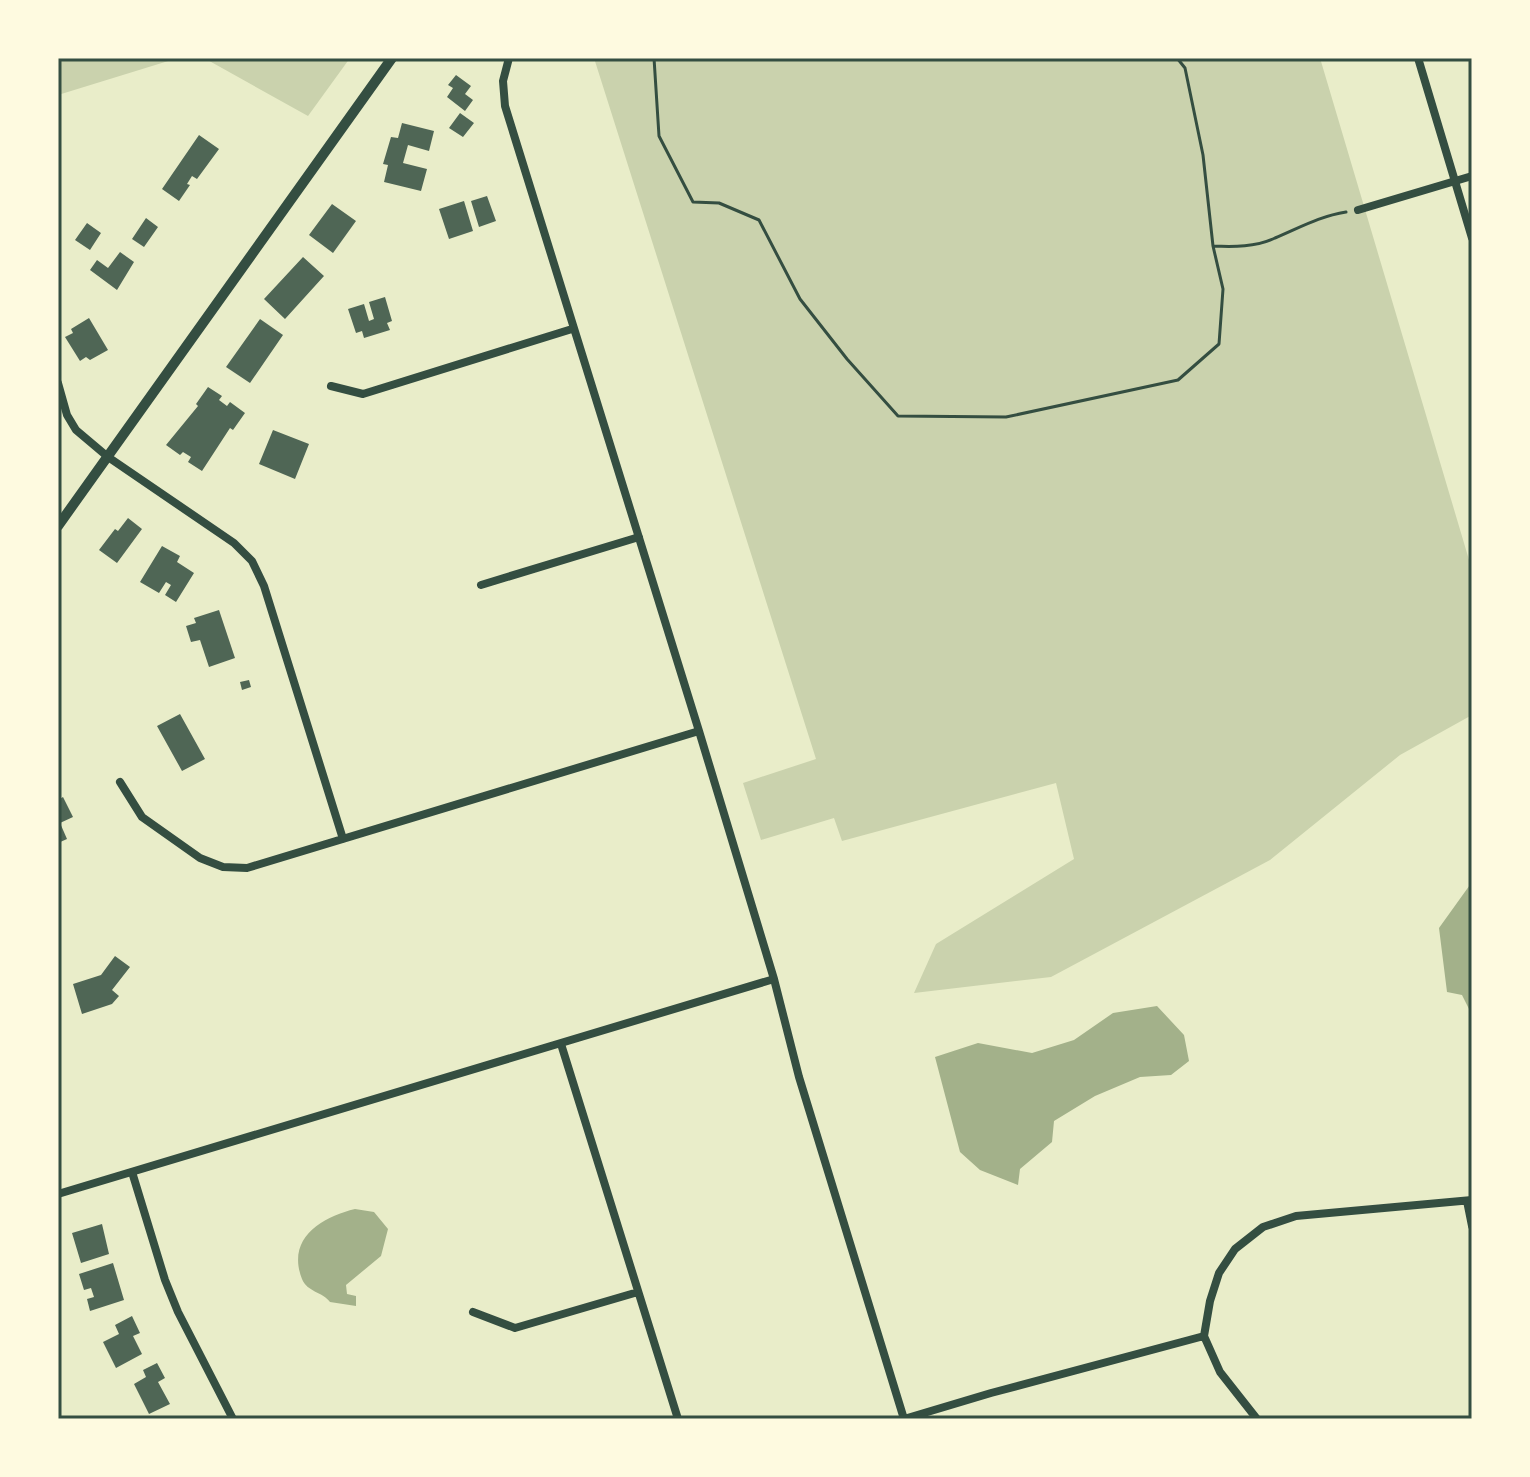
<svg xmlns="http://www.w3.org/2000/svg" width="1530" height="1477" viewBox="0 0 1530 1477" font-family="'PT Sans',sans-serif">
<style>
.green{fill:#cad2ad}
.water{fill:#a3b18a}
.building{fill:#4f6655}
.lines{fill:none;stroke-linecap:round;stroke-linejoin:round}
.path{stroke:#344e41;stroke-width:3}
.minor{stroke:#344e41;stroke-width:8}
.tertiary{stroke:#344e41;stroke-width:10}
.neatline{fill:none;stroke:#344e41;stroke-width:3}
</style>
<rect width="100%" height="100%" fill="#e9edc9"/>
<path class="green" d="M58,58H178L58,95Z
M204,58H350L308,116Z
M594,58H1320L1472,570V715L1400,755L1270,860L1051,977L914,993L936,944L1074,859L1056,783L842,841L834,818L761,840L743,783L816,759Z"/>
<path class="water" d="M1472,882V1015L1462,995L1447,992L1439,928Z
M1157,1006L1184,1035L1189,1061L1171,1075L1140,1077L1095,1096L1054,1121L1052,1142L1020,1169L1018,1185L980,1170L960,1152L935,1057L978,1043L1032,1053L1074,1040L1113,1013Z
M355,1209L374,1212L388,1229L381,1256L346,1285L347,1294L356,1296V1306L330,1302C323,1292 307,1292 302,1279C286,1238 322,1217 355,1209Z"/>
<path class="building" d="M456,75L471,86L465,94L473,100L465,111L447,97L453,88L448,85Z
M460,113L474,123L463,137L449,128Z
M402,123L434,131L429,151L408,145L403,163L427,169L421,191L384,182L388,165L383,164L391,137L398,138Z
M199,135L219,149L197,179L192,176L187,184L190,185L179,201L162,189Z
M487,196L496,221L479,227L471,201Z
M464,201L473,231L449,239L439,209Z
M332,204L356,221L333,253L309,235Z
M146,218L158,227L144,247L132,239Z
M87,223L101,233L90,250L75,240Z
M120,252L134,262L117,290L90,270L97,260L108,268Z
M303,257L324,276L285,319L264,299Z
M385,297L392,321L387,323L390,330L364,338L362,331L356,333L348,309L364,304L369,321L374,319L369,302Z
M89,318L108,350L90,360L86,357L80,361L65,337L73,333L71,329Z
M260,319L283,335L250,383L226,367Z
M208,387L222,396L219,400L227,406L230,402L245,413L233,430L230,428L202,471L188,462L191,457L183,452L180,455L166,445L198,406L196,404Z
M273,430L309,444L295,479L259,464Z
M128,518L142,529L117,563L99,550L115,529L118,531Z
M162,546L180,556L177,562L194,573L176,602L165,595L171,585L166,582L159,593L140,582Z
M219,610L235,658L209,667L200,640L191,642L186,626L196,623L194,618Z
M249,680L251,687L242,690L240,682Z
M180,714L205,759L182,771L157,726Z
M63,797L73,817L60,823L67,839L58,843V800Z
M115,956L130,967L112,990L119,996L112,1004L82,1014L73,984L101,975Z
M102,1224L109,1254L81,1263L72,1233Z
M113,1263L124,1300L90,1311L87,1299L94,1297L91,1288L84,1290L79,1274Z
M132,1316L140,1333L133,1336L142,1354L116,1368L103,1342L119,1334L115,1325Z
M157,1363L165,1378L158,1382L170,1404L149,1414L134,1384L146,1377L143,1370Z"/>
<g class="lines">
<path class="path" d="M654,58L659,136L693,202L719,203L759,220L800,299L847,359L898,416L1006,417L1178,380L1219,344L1223,289L1213,246L1203,155L1185,68L1177,58
M1213,246C1234,247 1256,247 1275,238C1299,228 1320,216 1346,212"/>
<path class="minor" d="M509,58L503,81L505,106L699,731L774,979L799,1077L904,1419
M1418,58L1472,238
M1358,210L1472,176
M58,383L67,415L76,430L108,457L234,543L252,561L264,586L343,839
M331,386L363,394L572,329
M481,585L639,537
M120,782L142,817L200,858L223,867L247,868L699,731
M561,1044L678,1419
M132,1172L165,1280L178,1312L233,1419
M58,1194L774,979
M1467,1201L1472,1226
M473,1312L515,1328L638,1292
M904,1419L991,1393L1204,1336
M1257,1419L1220,1372L1204,1336L1210,1301L1219,1273L1235,1249L1263,1227L1296,1216L1472,1200"/>
<path class="tertiary" d="M58,526L392,58"/>
</g>
<rect width="1530" height="1477" fill="none" stroke="#fefae0" stroke-width="120"/>
<rect x="60" y="60" width="1410" height="1357" class="neatline"/>
</svg>
